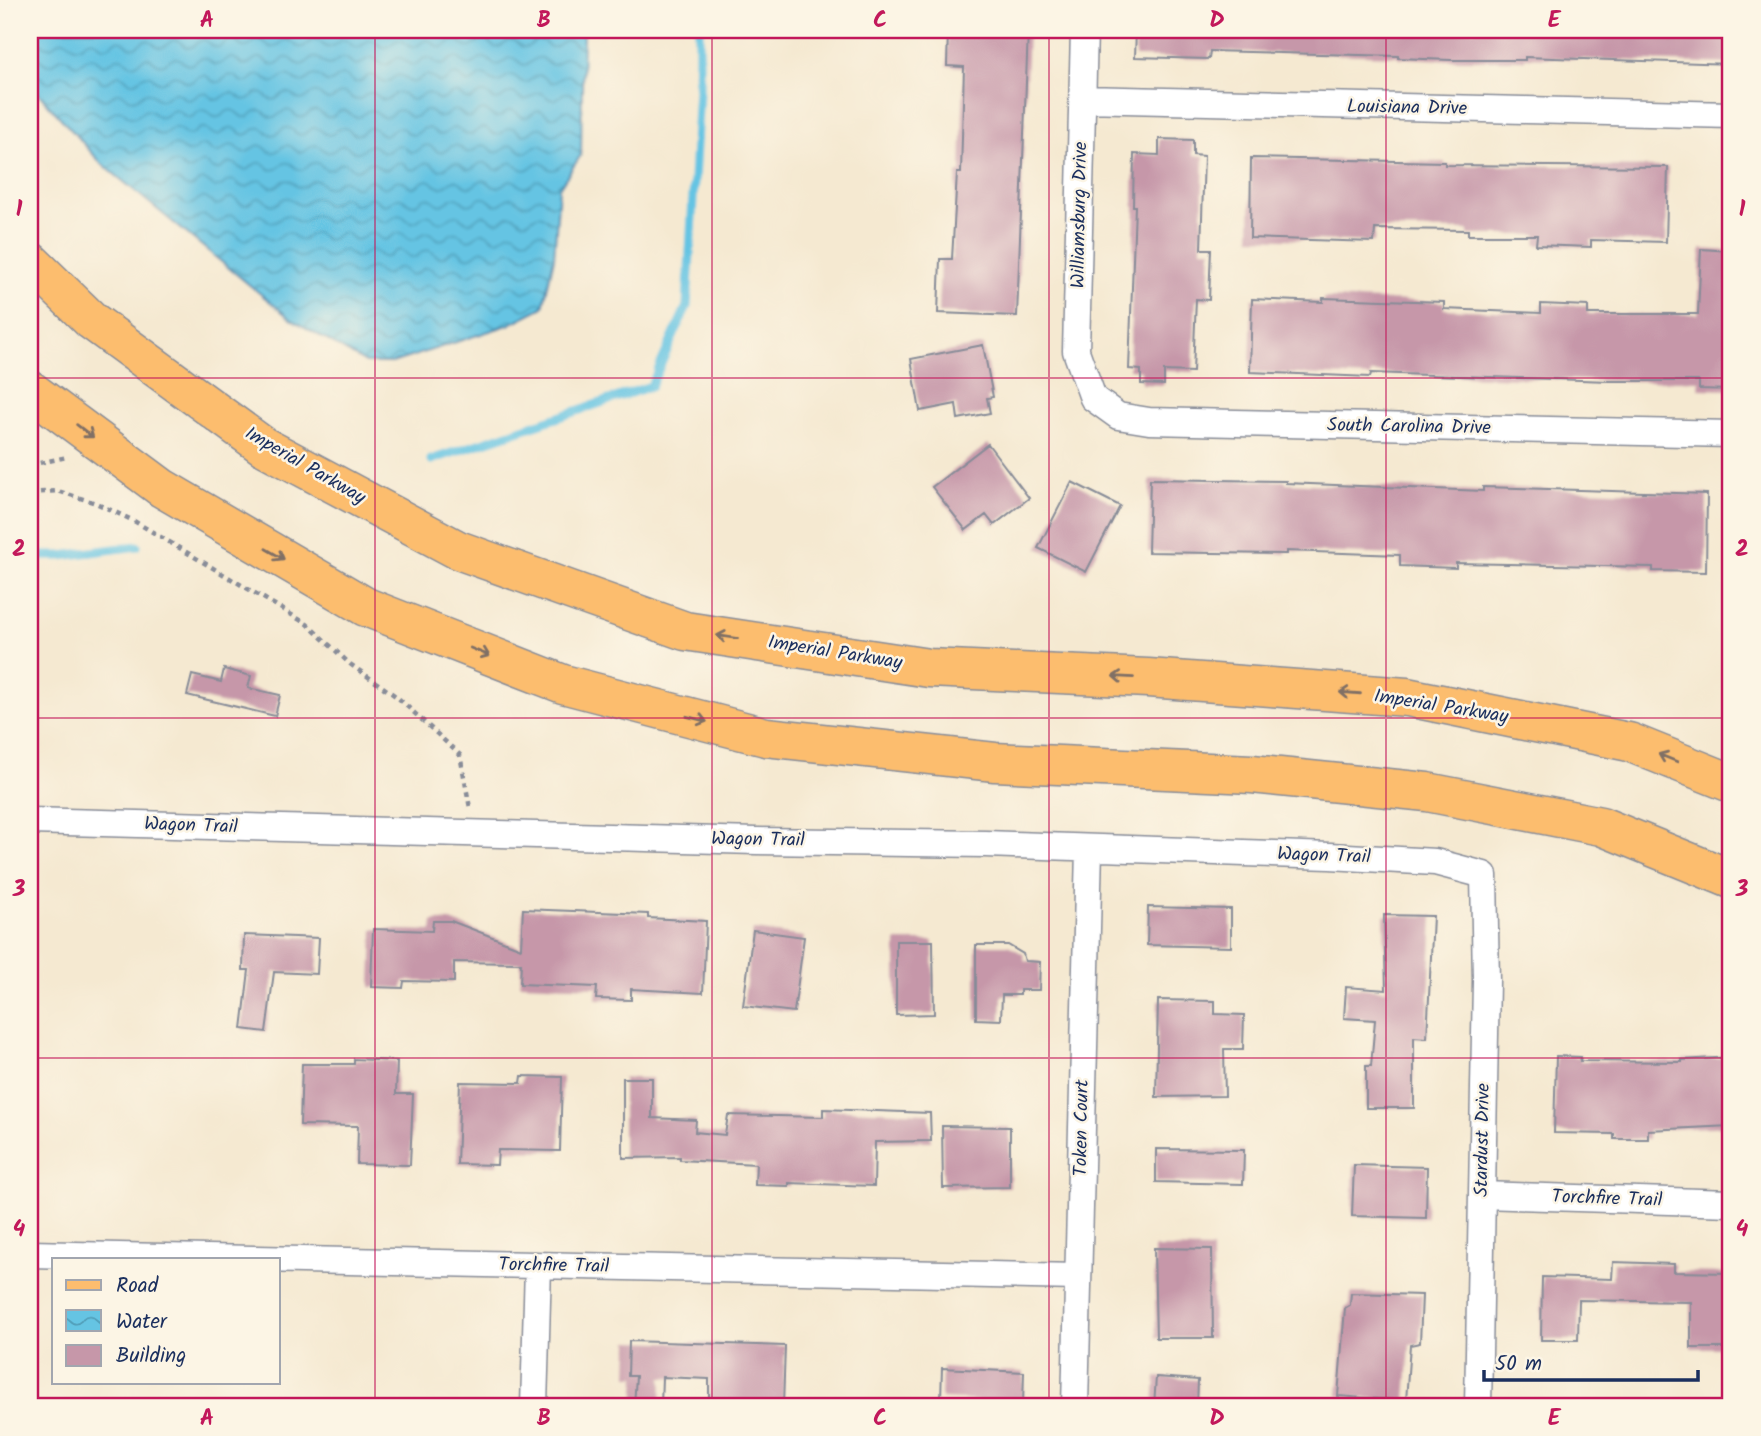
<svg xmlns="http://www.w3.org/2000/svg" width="1761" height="1436" viewBox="0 0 1761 1436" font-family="Kalam,sans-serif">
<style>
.water{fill:url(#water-waves);stroke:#407aa0;stroke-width:2}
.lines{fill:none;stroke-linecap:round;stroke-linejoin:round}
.stream{stroke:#65c4e3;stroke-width:9}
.building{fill:#c697a9}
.street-casing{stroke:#888c98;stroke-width:29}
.primary-casing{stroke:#888c98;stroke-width:41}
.path{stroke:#888c98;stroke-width:4.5;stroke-dasharray:5 5;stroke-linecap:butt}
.street{stroke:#fff;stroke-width:26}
.primary{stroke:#fcbd6e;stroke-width:38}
.oneway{stroke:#806f65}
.grid{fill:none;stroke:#c2185b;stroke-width:2;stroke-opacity:0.55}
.labels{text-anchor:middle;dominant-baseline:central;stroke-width:5;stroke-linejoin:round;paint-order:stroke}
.street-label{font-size:19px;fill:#1b2f5e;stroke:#fcf5e5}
.neatline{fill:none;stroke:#c2185b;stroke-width:2.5}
.grid-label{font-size:23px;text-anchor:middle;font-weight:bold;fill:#c2185b}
</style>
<defs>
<pattern id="water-waves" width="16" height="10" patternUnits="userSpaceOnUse" patternTransform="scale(1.75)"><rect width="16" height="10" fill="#65c4e3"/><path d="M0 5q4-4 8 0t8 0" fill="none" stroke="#52a0bb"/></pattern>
</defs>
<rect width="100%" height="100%" fill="#fcf5e5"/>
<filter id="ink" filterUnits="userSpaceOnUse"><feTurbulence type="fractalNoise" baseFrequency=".0143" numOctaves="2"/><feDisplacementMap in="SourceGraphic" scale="14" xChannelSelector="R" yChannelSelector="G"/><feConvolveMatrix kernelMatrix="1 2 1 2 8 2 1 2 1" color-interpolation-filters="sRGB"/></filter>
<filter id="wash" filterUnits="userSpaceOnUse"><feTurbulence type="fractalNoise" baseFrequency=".00686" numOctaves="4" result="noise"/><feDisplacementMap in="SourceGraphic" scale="28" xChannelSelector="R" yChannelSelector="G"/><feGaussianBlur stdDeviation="1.57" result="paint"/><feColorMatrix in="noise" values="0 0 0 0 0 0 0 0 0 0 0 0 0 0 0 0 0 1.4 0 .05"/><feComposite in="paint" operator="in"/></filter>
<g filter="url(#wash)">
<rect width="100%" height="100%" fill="#f5e9d1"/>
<path class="water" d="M30,30H583L581,155L559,188L554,258L543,307L508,325L392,363H366L291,319L101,163L30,84Z"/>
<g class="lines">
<path class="stream" d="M431,460L651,386L687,306L699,90V30
M30,556H60L137,546"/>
</g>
<g id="blocks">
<path class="building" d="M948,30H1028L1017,316L938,313L940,259H952L957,173H961L964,67L947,66Z
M1136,30H1731V64L1525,57V60H1451L1398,58V56L1210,51L1209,59L1135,57Z
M1159,139L1193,140V155L1204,156L1201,249H1211L1209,300L1196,299L1193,372L1164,371V385L1141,384V370L1129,369L1135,206H1133L1134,154L1159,155Z
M1251,158L1445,162V165L1668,167L1666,242L1591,240V247L1536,245L1537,235H1468V230L1375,229L1374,242L1250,238Z
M1701,249L1731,251V390L1699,389V381H1609L1371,373L1370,377L1250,372L1252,299L1323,302V298L1444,302V309L1541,313V304L1588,306V314H1698Z
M983,345L993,397L987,398L990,413L958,419L956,404L920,411L911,359Z
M988,444L1029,498L994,525L986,515L966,530L932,487Z
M1150,479L1286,481V483L1483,491V487L1707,494L1706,572L1653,571V567L1456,563V568L1400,566V555L1286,551V554L1148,552Z
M1072,482L1120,506L1086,572L1038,548Z
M224,669L251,676L248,688L280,695L275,716L187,695L192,675L221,682Z
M1148,907L1231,909V947L1147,945Z
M523,909L648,914V918L706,921L703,993L631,989V1000L596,999L597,987L520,984L521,963L454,962V982L404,981L403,988L371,987L373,929L432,931L433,921H451L521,948Z
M1384,915L1433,916L1427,1038L1414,1037V1108H1366V1066H1371L1375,1020L1344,1018L1346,987L1386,990Z
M753,930L804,937L794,1012L743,1006Z
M244,935L319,938L317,974L274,972L266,1032L242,1029L249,970H243Z
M896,941H933L934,1014L896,1015Z
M976,945H1008L1023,954L1025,961L1040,962L1039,990H1020V995H1002L1001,1020L976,1019Z
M1158,1000L1215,1001V1014L1244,1015L1243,1049H1224L1225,1096L1156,1097Z
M1556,1056L1581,1057L1580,1061L1682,1062V1060L1731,1057V1126L1648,1130V1139H1614V1134L1554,1133Z
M354,1059L397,1061L396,1094H413L410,1165L357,1164L358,1126L300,1125L302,1064H354Z
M522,1076L562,1077L560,1151L498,1150L497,1165L457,1164L460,1082L521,1083Z
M623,1078H652V1118L696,1120L695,1132L725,1135L728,1115L823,1117V1109L930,1113L931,1141L875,1142L874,1186L789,1183V1186L755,1185L756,1164L680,1160V1157L623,1158Z
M942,1126L1010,1127V1187L943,1188Z
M1156,1149L1244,1150L1243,1184L1156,1182Z
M1354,1165L1427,1167L1426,1218L1352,1216Z
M1154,1248L1212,1249L1213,1338H1156Z
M1613,1262L1674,1264V1272L1731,1273V1348H1691V1302L1579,1300L1578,1340H1541L1542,1277L1612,1279Z
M1351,1293L1422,1295L1420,1343L1410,1345L1406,1401L1338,1396L1345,1308L1350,1305Z
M629,1341L785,1346L783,1406H709V1379L662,1377L661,1406H634L636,1376H628Z
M942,1368L1024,1372L1023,1403L941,1399Z
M1156,1377L1198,1380L1197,1406H1154Z"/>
</g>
</g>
<g filter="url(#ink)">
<use href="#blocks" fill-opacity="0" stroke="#888c98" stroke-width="2"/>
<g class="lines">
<g class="street-casing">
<path id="street" d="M1084,30L1076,351L1093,398L1118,416L1149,421L1731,434
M1083,99L1731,115
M30,821L756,841L986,844L1330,856L1435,862L1484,875L1486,981L1478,1406
M1482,1195L1731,1203
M30,1254L1078,1277
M534,1406L538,1266
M1075,1406L1089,849"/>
</g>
<g class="primary-casing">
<path id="primary" d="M30,261L92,321L263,446L458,550L685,631L929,668L1148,678L1407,697L1629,742L1731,783
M30,390L162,488L366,607L563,684L766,737L995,762L1252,774L1427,792L1601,826L1731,879"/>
</g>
<path class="path" d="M30,465L67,457
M30,493L58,491L96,503L134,521L307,624L350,664L397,697L460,755L470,808"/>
<use href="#street" class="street"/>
<use href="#primary" class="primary"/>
</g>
<defs><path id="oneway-shaft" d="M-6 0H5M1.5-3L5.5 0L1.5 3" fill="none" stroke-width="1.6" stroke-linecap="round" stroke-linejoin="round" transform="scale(1.75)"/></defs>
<g class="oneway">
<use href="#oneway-shaft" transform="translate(85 431) rotate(37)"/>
<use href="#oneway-shaft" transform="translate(275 554) rotate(30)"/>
<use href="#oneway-shaft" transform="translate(727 637) rotate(-171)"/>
<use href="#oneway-shaft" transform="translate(480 652) rotate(22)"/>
<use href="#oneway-shaft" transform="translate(1123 677) rotate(-177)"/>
<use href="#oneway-shaft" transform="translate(1350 693) rotate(-176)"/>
<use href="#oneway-shaft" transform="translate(697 719) rotate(15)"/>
<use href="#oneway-shaft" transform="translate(1668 758) rotate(-158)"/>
</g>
</g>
<path class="grid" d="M375,30V1406M712,30V1406M1049,30V1406M1386,30V1406M30,378H1731M30,718H1731M30,1058H1731"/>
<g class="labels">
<g class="street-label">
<text transform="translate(1407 108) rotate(1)">Louisiana Drive</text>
<text transform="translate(1080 215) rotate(-89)">Williamsburg Drive</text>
<text transform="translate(1409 427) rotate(1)">South Carolina Drive</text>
<text transform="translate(305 466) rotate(30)">Imperial Parkway</text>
<text transform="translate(835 653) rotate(9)">Imperial Parkway</text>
<text transform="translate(1441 707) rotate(9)">Imperial Parkway</text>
<text transform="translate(191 826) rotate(2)">Wagon Trail</text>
<text transform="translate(758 840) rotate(1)">Wagon Trail</text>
<text transform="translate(1324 856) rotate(2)">Wagon Trail</text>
<text transform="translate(1082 1128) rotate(-89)">Token Court</text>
<text transform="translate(1483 1140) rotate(-89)">Stardust Drive</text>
<text transform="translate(1607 1199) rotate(2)">Torchfire Trail</text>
<text transform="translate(554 1266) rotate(1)">Torchfire Trail</text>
</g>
</g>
<rect width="1761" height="1436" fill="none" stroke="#fcf5e5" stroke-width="77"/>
<rect x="52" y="1258" width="228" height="126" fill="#fcf5e5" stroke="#a2a6af" stroke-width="2"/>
<rect x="66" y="1280" width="35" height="10" fill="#fcbd6e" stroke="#a2a6af" stroke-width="2"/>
<text x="116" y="1292" font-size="21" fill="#1b2f5e">Road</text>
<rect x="66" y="1310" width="35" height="21" fill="url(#water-waves)" stroke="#a2a6af" stroke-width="2"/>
<text x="116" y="1328" font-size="21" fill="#1b2f5e">Water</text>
<rect x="66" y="1345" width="35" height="21" fill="#c697a9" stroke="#a2a6af" stroke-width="2"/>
<text x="116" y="1362" font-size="21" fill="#1b2f5e">Building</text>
<path d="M1484 1370v10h214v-10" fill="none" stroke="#1b2f5e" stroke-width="3.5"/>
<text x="1495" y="1370" font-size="21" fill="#1b2f5e" stroke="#fcf5e5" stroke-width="5" paint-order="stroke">50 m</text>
<rect x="38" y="38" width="1684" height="1360" class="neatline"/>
<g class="grid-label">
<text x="207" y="27">A</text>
<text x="544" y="27">B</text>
<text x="880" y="27">C</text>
<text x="1217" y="27">D</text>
<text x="1554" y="27">E</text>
<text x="19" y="216">1</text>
<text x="1742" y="216">1</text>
<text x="19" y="556">2</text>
<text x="1742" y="556">2</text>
<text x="19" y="896">3</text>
<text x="1742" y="896">3</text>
<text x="19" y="1236">4</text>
<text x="1742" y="1236">4</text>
<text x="207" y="1425">A</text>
<text x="544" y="1425">B</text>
<text x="880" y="1425">C</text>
<text x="1217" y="1425">D</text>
<text x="1554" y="1425">E</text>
</g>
</svg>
